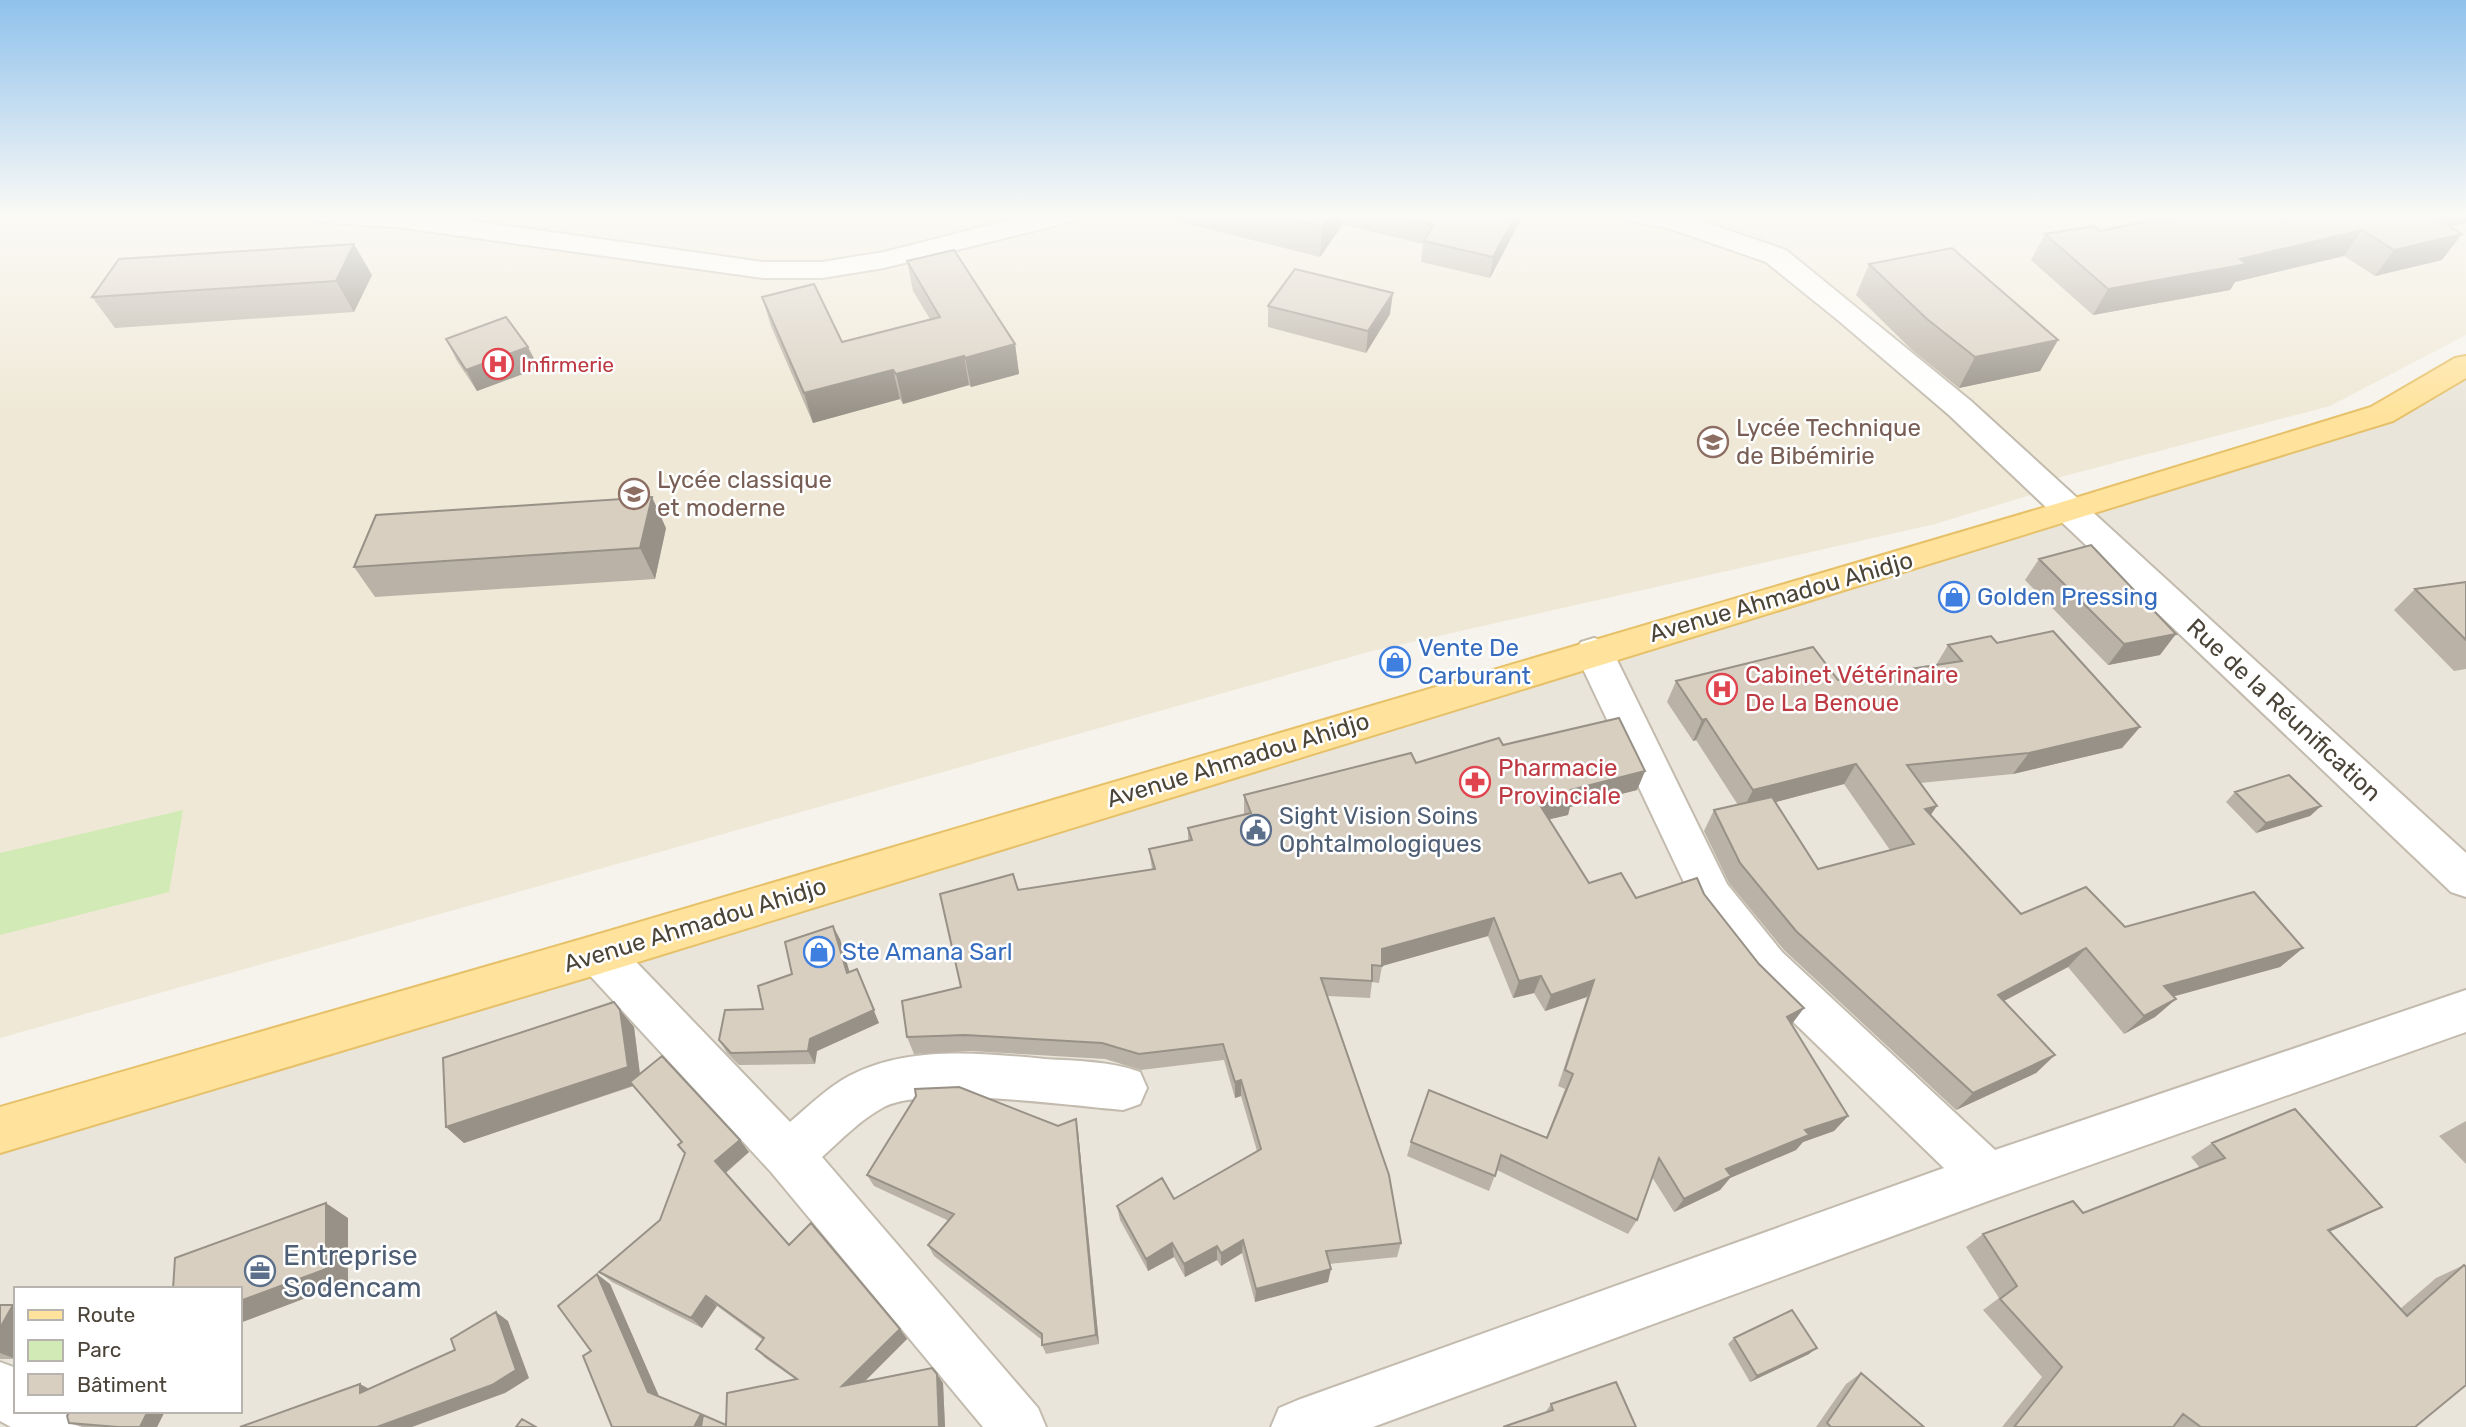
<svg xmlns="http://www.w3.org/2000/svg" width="2466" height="1427" viewBox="0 0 2466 1427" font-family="Rubik,sans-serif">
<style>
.residential{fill:#eae5da;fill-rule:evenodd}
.education{fill:#efe8d6}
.green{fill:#d2eab5}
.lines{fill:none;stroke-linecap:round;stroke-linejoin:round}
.minor-casing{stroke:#c2bbae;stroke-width:4}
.major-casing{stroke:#e6c16a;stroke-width:4}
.minor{fill:#fff;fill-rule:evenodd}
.major{fill:#ffe39c;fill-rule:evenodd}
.wall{fill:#bab2a6;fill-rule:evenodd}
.shaded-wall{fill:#979187}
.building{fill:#d8cfc1;stroke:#979187;stroke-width:2}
.labels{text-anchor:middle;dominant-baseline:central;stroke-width:5;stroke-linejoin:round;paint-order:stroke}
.far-health-label{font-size:21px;fill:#be3a42;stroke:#fff;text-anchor:start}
.education-label{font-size:24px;fill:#785e54;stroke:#fff;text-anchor:start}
.street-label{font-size:24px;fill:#4b4439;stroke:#fff}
.shop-label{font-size:24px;fill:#366cbe;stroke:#fff;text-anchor:start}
.health-label{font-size:24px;fill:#be3a42;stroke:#fff;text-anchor:start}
.service-label{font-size:24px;fill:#4e5e75;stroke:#fff;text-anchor:start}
.near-service-label{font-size:28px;fill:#4e5e75;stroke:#fff;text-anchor:start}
</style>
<rect width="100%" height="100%" fill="#f6f3ec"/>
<path class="residential" d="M2466,365V1427H0V1132L2382,414ZM16,1289H240V1411H16Z"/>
<path class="education" d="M0,215H2466V335L2330,406L2053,479L2044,491L1935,524L1372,651L0,1038Z"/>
<path class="green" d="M183,810L169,892L0,935V853Z"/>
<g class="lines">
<g class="minor-casing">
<path id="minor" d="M317,215H430L763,262H822L884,252L1029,215H1077L1074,221L884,268L822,278H763L397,227L330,223L320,221Z
M1628,215H1684L1786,250L1971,401L2466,853V897L2451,892L1949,415L1839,321L1766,262L1668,228L1631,221Z
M1594,638L1607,642L1613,652L1727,884L1782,952L1995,1150L2466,990V1032L1988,1201L1373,1427H1271L1279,1408L1298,1400L1944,1168L1750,980L1697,910L1575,652L1581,642Z
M599,934L615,940L790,1122C809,1106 827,1088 849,1076C908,1045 981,1053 1045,1059C1076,1061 1110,1061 1140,1072L1147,1088L1140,1104L1123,1110C1070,1106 928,1085 884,1107C861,1119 841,1140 822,1157L1038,1408L1046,1427H983L771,1172L583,968L577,954L583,940Z
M0,1362L16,1368V1411H76L82,1427H11L0,1421Z"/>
</g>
<g class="major-casing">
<path id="major" d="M2466,356V378L2393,421L599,974L0,1153V1107L599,934L2059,503L2371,407L2455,358Z"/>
</g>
<use href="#minor" class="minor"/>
<use href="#major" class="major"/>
</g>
<path class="wall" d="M1171,215H1521L1519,223L1490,278L1421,262L1423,244L1341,224V227L1320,257L1172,220Z
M2466,215V223L2450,227L2442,260L2375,276L2344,256L2235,282L2230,290L2093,315L2031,260L2045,234Z
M907,261L1015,344L1019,374L971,387L969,385L903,404L900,399L813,423L771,326L762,297L842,342L930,319L913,291Z
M1869,264L2058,340L2040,371L1959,388L1912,350L1856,295Z
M372,275L354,312L115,328L92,297Z
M1268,306L1390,314L1366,353L1268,327Z
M446,339L539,368L477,391L457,361Z
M666,528L655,579L375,597L354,567Z
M2039,559L2160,655L2108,665L2025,580Z
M2466,582V669L2454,671L2394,610L2415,589Z
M1997,643L2140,727L2122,748L2013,774L1920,783L1931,815L2021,914L2303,948L2280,967L2173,996L2176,999L2155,1017L2124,1034L2068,967L2004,1001L2055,1055L2036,1073L1956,1110L1784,950L1729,883L1704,831L1714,810L1738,805L1696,740L1693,741L1667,702L1676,681L1838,680L1936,665L1948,645ZM1844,784L1890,850L1818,869L1775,802Z
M1503,745L1645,771L1637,790L1570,807L1568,815L1549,819L1589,883L1636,898L1704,894L1791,1025L1848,1116L1834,1131L1803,1142L1796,1150L1730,1178L1720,1190L1674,1212L1652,1177L1637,1220L1628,1234L1497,1170L1489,1191L1407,1156L1411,1142L1546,1138L1565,1089L1558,1086L1587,997L1545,1011L1534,993L1513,998L1488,936L1382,966L1379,983L1372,982L1370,998L1327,996L1401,1243L1397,1257L1329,1264L1328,1282L1255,1302L1242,1253L1221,1266L1217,1260L1185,1277L1174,1257L1148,1271L1120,1220L1117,1206L1174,1199L1257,1151L1241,1096L1235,1098L1224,1060L1141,1070L1105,1059L971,1051L914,1054L907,1037L961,987L1018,890L1152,869L1149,849L1188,840V828L1244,814V795L1416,763Z
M2235,792L2321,806L2310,816L2256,833L2226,802Z
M840,939L849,972L879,1023L817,1051L815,1064L739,1065L727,1053L719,1040L763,1009L792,974Z
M620,1010L634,1027L640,1074L749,1152L726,1173L789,1245L900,1329L907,1339L864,1382L943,1383L945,1427H612L591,1351L610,1284L659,1396L726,1425L795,1379L765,1358L756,1349L763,1340L717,1306L702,1328L612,1282L599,1272L660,1220L685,1153L681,1142L634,1086L464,1143L446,1127Z
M1076,1119L1078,1131L1099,1344L1046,1354L1042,1345V1340L934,1256L928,1245L949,1221L874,1186L867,1175L1058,1126Z
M2466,1121V1164L2439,1136Z
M2212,1143L2356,1220L2329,1232L2400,1309L2436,1278L2464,1265L2415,1427H2002L2042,1377L1983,1310L1999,1298L1966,1247L1983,1234L2083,1213L2200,1168L2191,1157Z
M0,1305L16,1306V1359H0Z
M1734,1338L1809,1354L1750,1382L1728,1344Z
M1861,1373L1924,1427H1816L1846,1384Z
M1551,1404L1636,1427L1545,1413Z
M70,1411H165L157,1427H82L69,1423Z"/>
<path class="shaded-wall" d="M1330,215H1342L1341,227L1320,257L1322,227Z
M1516,215H1521L1519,223L1490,278L1493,257Z
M2419,215H2466V223L2404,236Z
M2362,230L2344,256L2235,282L2230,290L2093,315L2108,289Z
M2462,234L2442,260L2375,276L2394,250Z
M354,244L372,275L354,312L336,281Z
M1393,293L1390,314L1366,353L1368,331Z
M2058,340L2040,371L1959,388L1975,357Z
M1015,344L1019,374L971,387L965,358Z
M528,347L539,368L477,391L466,370Z
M964,356L969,385L903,404L896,374Z
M893,370L900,399L813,423L804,393Z
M652,497L666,528L655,579L640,548Z
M2176,634L2160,655L2108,665L2124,644Z
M1706,719L1696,740L1693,741L1702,720Z
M2140,727L2122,748L2013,774L2029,753Z
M1856,764L1844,784L1742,811L1753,790Z
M1645,771L1637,790L1570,807L1568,815L1534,823L1540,805L1571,790Z
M1937,806L1923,826L1925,809Z
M2321,806L2310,816L2256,833L2266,823Z
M1494,918L1488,936L1382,966V949Z
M833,926L840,939L854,987L847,973Z
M2086,948L2068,967L1981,1013L1998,995Z
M2303,948L2280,967L2143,1005L2164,986Z
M857,969L879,1023L817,1051L815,1064L808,1051L810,1039Z
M1541,976L1534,993L1513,998L1519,981Z
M1594,980L1587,997L1545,1011L1551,995Z
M2176,999L2155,1017L2124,1034L2144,1016Z
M1804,1008L1792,1024L1775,1034L1787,1017Z
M620,1010L634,1027L641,1083L464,1143L446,1127Z
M2055,1055L2036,1073L1956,1110L1973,1093Z
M1241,1080V1096L1235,1098V1082Z
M1848,1116L1834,1131L1803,1142L1796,1150L1730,1178L1720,1190L1674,1212L1684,1199L1726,1169L1805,1130Z
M1076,1119L1078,1131L1099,1344L1096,1335Z
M740,1140L749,1152L725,1173L715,1161Z
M326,1203L348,1218V1282L240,1323V1301Z
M2382,1207L2356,1220L2303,1243L2328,1230Z
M1243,1240L1242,1253L1221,1266V1253Z
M1172,1243L1174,1257L1148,1271L1146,1259Z
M1217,1246V1260L1185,1277L1184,1264Z
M1331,1269L1328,1282L1255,1302L1256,1289Z
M597,1274L610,1284L661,1401L648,1392Z
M706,1296L717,1306L702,1328L691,1318Z
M13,1305L16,1306V1359L0,1353V1328Z
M496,1312L508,1321L529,1378L505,1393L412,1427H377Z
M900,1329L907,1339L851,1395L842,1386Z
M1817,1348L1809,1354L1750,1382L1757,1376Z
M937,1374L943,1383L945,1427H939Z
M360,1384L375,1392L360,1393Z
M148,1411H165L157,1427H140Z
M701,1414L713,1423L710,1427H694Z"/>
<path class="building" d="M1275,215H1330L1322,227Z
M1393,215H1516L1493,257L1424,241L1433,225Z
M2176,215H2432L2462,234L2394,250L2362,230L2240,259L2247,264L2108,289L2045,234L2094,226L2100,231Z
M354,244L336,281L92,297L119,259Z
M1952,248L2058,340L1975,357L1927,319L1869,264Z
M954,250L1015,344L965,358L964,356L896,374L893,370L804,393L762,297L814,284L842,342L940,317L907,261Z
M1295,269L1393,293L1368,331L1268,306Z
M506,317L528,347L466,370L446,339Z
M652,497L640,548L354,567L376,515Z
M2091,545L2176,634L2124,644L2039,559Z
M2466,582V640L2415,589Z
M2053,631L2140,727L2029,753L1907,765L1937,806L1925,809L2021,914L2086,887L2125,927L2254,892L2303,948L2164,986L2176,999L2144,1016L2086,948L1998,995L2055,1055L1973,1093L1796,931L1740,863L1714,810L1772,797L1818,869L1914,844L1856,764L1753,790L1706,719L1702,720L1676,681L1813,647L1838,680L1962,661L1948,645L1991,636L1997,643Z
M1619,718L1645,771L1571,790L1574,796L1540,805L1589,883L1621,873L1636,898L1697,878L1704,894L1759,964L1804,1008L1787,1017L1848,1116L1805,1130L1809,1135L1726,1169L1731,1176L1684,1199L1659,1158L1637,1220L1501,1155L1495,1176L1411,1142L1429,1090L1547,1138L1573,1074L1565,1070L1594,980L1551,995L1541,976L1519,981L1494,918L1382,949V966L1372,965V981L1321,978L1389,1175L1401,1243L1326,1251L1331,1269L1256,1289L1243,1240L1221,1253L1217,1246L1184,1264L1172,1243L1146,1259L1117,1206L1162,1178L1174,1199L1261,1149L1241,1080L1235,1082L1223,1044L1139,1054L1102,1043L965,1035L907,1037L902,1001L961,987L940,894L1013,874L1018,890L1155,869L1149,849L1192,840L1188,828L1251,813L1244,795L1411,753L1416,763L1499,738L1503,745Z
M2289,775L2321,806L2266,823L2235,792Z
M833,926L847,973L857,969L874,1010L810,1039L808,1051L731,1053L719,1040L725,1010L763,1009L758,986L792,974L785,942Z
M614,1002L620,1010L628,1067L446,1127L443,1058Z
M662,1056L740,1140L715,1161L789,1245L811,1223L900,1329L842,1386L932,1368L937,1374L939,1427H701L703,1415L726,1425L727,1393L797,1379L756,1349L764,1338L706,1296L691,1318L599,1272L660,1220L685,1153L678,1145L682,1142L630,1082Z
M959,1087L1058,1126L1076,1119L1096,1335L1042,1345V1334L928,1245L954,1214L867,1175L916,1096L915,1089Z
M2295,1109L2382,1207L2328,1230L2407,1316L2464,1265L2466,1267V1385L2415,1427H2201L2183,1414L2173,1427H2014L2062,1367L2000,1299L2017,1286L1983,1234L2073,1201L2083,1213L2225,1158L2212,1143Z
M326,1203V1269L240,1301V1289H173L175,1258Z
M597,1274L648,1392L701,1414L694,1427H612L583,1356L591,1351L558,1306Z
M0,1305H13L0,1328Z
M1792,1310L1817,1348L1757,1376L1734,1338Z
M496,1312L516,1370L492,1385L377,1427H240L360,1384V1393L455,1350L451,1339Z
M1861,1373L1924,1427H1831L1827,1423Z
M1616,1382L1636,1427H1503L1553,1410L1551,1404Z
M70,1411H148L140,1427H118L69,1423L67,1416Z
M522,1419L536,1427H516Z"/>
<linearGradient id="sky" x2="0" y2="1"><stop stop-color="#8fc1ec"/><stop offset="0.52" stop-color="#fbfaf6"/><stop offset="1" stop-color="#fbfaf6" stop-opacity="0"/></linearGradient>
<rect width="2466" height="415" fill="url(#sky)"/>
<defs>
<g id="hospital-ring" transform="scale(1.575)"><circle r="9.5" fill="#fff" stroke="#e0444e" stroke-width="1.5"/><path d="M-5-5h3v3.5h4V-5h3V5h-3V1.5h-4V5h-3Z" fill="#e0444e"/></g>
<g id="school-ring" transform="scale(1.575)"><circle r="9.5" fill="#fff" stroke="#8d6e63" stroke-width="1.5"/><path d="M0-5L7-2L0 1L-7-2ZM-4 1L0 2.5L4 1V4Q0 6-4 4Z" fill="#8d6e63"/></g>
<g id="shop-ring" transform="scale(1.575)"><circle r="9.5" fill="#fff" stroke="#3f7fe0" stroke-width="1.5"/><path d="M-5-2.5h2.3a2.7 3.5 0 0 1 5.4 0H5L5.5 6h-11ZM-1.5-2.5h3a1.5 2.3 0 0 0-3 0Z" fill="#3f7fe0"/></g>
<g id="pharmacy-ring" transform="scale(1.575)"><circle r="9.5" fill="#fff" stroke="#e0444e" stroke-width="1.5"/><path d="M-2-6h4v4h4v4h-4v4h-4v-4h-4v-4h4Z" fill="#e0444e"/></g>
<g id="civic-ring" transform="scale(1.575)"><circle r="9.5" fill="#fff" stroke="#5c6f8a" stroke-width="1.5"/><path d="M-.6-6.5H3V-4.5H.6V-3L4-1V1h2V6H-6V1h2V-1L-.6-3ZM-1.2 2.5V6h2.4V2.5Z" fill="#5c6f8a"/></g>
<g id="office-ring" transform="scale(1.575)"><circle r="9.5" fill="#fff" stroke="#5c6f8a" stroke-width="1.5"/><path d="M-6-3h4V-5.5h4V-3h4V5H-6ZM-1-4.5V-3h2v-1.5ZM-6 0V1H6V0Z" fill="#5c6f8a"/></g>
</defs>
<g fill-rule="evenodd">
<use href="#hospital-ring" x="498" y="364"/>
<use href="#school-ring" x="1713" y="442"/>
<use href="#school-ring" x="634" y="494"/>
<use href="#shop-ring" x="1954" y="597"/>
<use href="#shop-ring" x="1395" y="662"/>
<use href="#hospital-ring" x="1722" y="689"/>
<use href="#pharmacy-ring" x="1475" y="782"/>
<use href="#civic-ring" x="1256" y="830"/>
<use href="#shop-ring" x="819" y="952"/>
<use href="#office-ring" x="260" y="1271"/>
</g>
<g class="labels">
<g class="far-health-label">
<text x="521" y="364">Infirmerie</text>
</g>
<g class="education-label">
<text x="1736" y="428">Lycée Technique<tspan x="1736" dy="28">de Bibémirie</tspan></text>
<text x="657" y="480">Lycée classique<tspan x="657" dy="28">et moderne</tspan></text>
</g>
<g class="street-label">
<text transform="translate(1781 597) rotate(-16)">Avenue Ahmadou Ahidjo</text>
<text transform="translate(2284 710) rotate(43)">Rue de la Réunification</text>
<text transform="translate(1238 760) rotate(-17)">Avenue Ahmadou Ahidjo</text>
<text transform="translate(695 925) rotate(-17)">Avenue Ahmadou Ahidjo</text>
</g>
<g class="shop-label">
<text x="1977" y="597">Golden Pressing</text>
<text x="1418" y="648">Vente De<tspan x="1418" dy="28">Carburant</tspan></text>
<text x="842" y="952">Ste Amana Sarl</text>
</g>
<g class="health-label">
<text x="1745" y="675">Cabinet Vétérinaire<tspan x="1745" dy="28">De La Benoue</tspan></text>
<text x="1498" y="768">Pharmacie<tspan x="1498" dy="28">Provinciale</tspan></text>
</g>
<g class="service-label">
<text x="1279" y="816">Sight Vision Soins<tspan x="1279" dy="28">Ophtalmologiques</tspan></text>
</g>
<g class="near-service-label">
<text x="283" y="1255">Entreprise<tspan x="283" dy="32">Sodencam</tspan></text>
</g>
</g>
<rect x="14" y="1287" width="228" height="126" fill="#ffffff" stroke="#b7b4b0" stroke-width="2"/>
<rect x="28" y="1310" width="35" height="10" fill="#ffe39c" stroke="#b7b4b0" stroke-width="2"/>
<text x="77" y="1322" font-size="21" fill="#4b4439">Route</text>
<rect x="28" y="1340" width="35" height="21" fill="#d2eab5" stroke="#b7b4b0" stroke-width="2"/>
<text x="77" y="1357" font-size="21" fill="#4b4439">Parc</text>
<rect x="28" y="1374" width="35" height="21" fill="#d8cfc1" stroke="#b7b4b0" stroke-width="2"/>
<text x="77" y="1392" font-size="21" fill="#4b4439">Bâtiment</text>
</svg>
